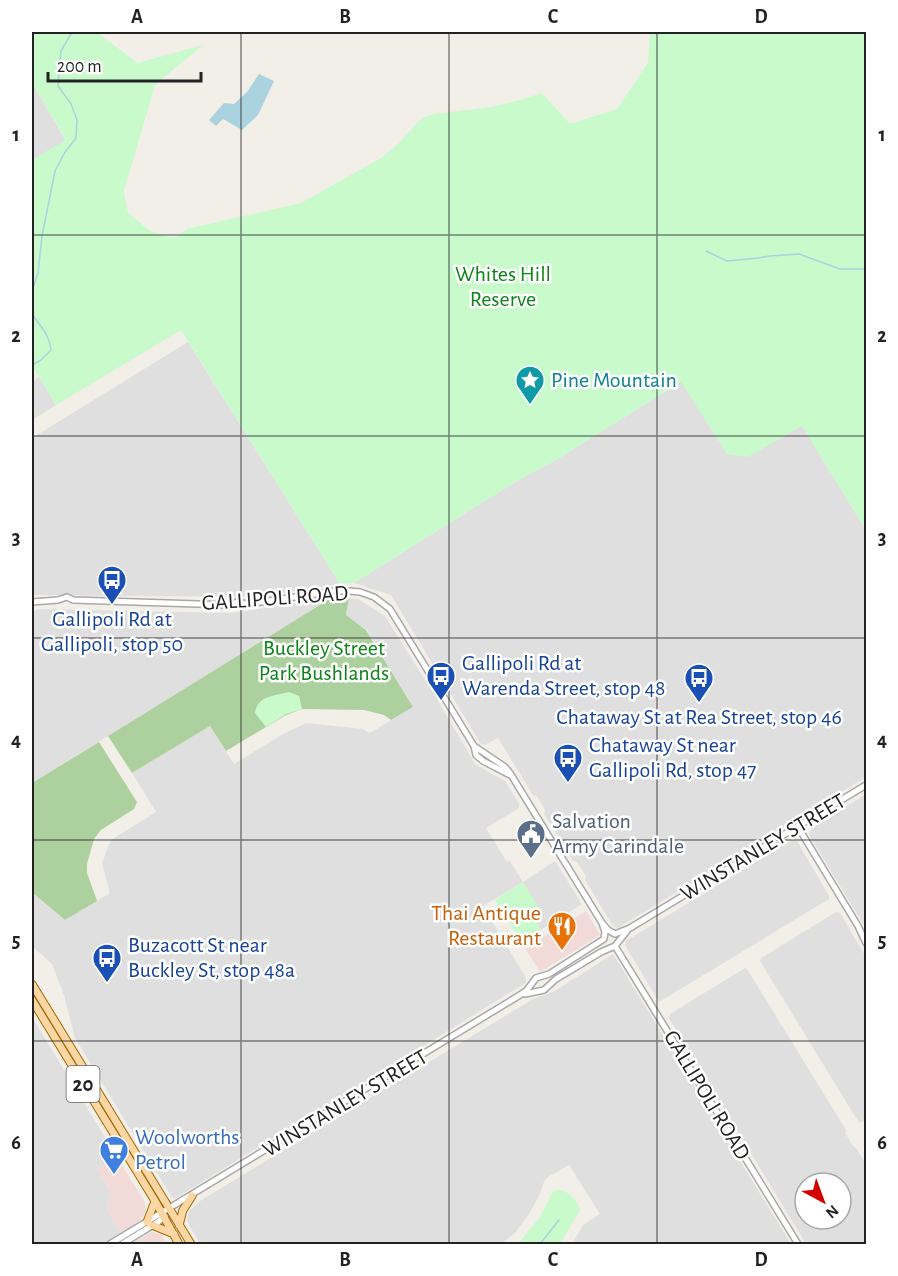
<svg xmlns="http://www.w3.org/2000/svg" width="898" height="1276" viewBox="0 0 898 1276" font-family="'Alegreya Sans',sans-serif">
<style>
.residential{fill:#e0dfdf;fill-rule:evenodd}
.commercial{fill:#f2dad9}
.forest{fill:#add19e}
.park{fill:#c8facc}
.water{fill:#aad3df}
.lines{fill:none;stroke-linecap:round;stroke-linejoin:round}
.stream{stroke:#aad3df;stroke-width:1.5}
.tertiary-casing{stroke:#a9a9a9;stroke-width:8}
.primary-casing{stroke:#a06b00;stroke-width:9}
.tertiary{stroke:#fff;stroke-width:5}
.primary{stroke:#fcd6a4;stroke-width:7}
.grid{fill:none;stroke:#222;stroke-width:1.5;stroke-opacity:0.55}
.labels{text-anchor:middle;dominant-baseline:central;stroke-width:5;stroke-linejoin:round;paint-order:stroke}
.shield{fill:#fff;stroke:#646464;stroke-width:1.5}
.shield-label{font-size:21px;font-weight:bold;fill:#222}
.park-label{font-size:22px;fill:#0c8416;stroke:#fff}
.culture-label{font-size:22px;fill:#0d838f;stroke:#fff;text-anchor:start}
.street-label{font-size:22px;fill:#222;stroke:#fff}
.transit-label{font-size:22px;fill:#164399;stroke:#fff;text-anchor:start}
.service-label{font-size:22px;fill:#4e5e75;stroke:#fff;text-anchor:start}
.food-label{font-size:22px;fill:#c56008;stroke:#fff;text-anchor:end}
.shop-label{font-size:22px;fill:#366cbe;stroke:#fff;text-anchor:start}
.neatline{fill:none;stroke:#222;stroke-width:2}
.grid-label{font-size:20px;text-anchor:middle;font-weight:bold;fill:#222}
</style>
<rect width="100%" height="100%" fill="#f2efe9"/>
<path class="residential" d="M32,83L66,141L32,160Z
M188,342L340,584L257,597L32,595V438Z
M39,377L56,405L32,420V382Z
M682,381L727,454L802,426L866,530V777L618,928L613,926L585,880L586,876L577,862L573,861L544,814L545,810L537,796L533,795L498,738L485,745L481,744L391,595L354,583L515,482L556,460Z
M331,598L108,736L32,783V611L40,609L232,613Z
M349,598L358,599L385,616L437,699L475,764L505,781L519,804V808L486,828L507,862L510,861L523,882L555,861L582,904L541,930L535,920L542,914L523,882L483,906L526,978V983L176,1198H173L171,1196L75,1038L64,995L52,964L32,946V896L34,894L65,920L110,893L102,863L111,840L156,812L132,773L210,726L234,764L283,734L306,723L363,729L370,733L413,707L367,630L346,615Z
M866,794V929L809,835L812,828Z
M792,840L797,841L829,896V899L659,1002L625,945L626,941Z
M836,912L840,913L866,957V1119L862,1122H859L853,1113L760,961L761,958Z
M613,954L791,1244H572L583,1225L600,1214L569,1165L548,1177L544,1182L539,1196L529,1214L515,1233L501,1244H200L190,1227L187,1220L189,1211L200,1201L533,999L553,992Z
M745,968L747,969L846,1130L845,1133L853,1146L856,1148L866,1164V1244H806L669,1018L670,1014ZM805,1183H841V1219H805Z
M32,1017L117,1157L97,1169L111,1193L107,1210L121,1233L102,1244H32Z"/>
<path class="commercial" d="M586,911L600,935L540,972L525,948Z
M117,1157L144,1201L146,1210L143,1217L137,1223L121,1233L107,1210L111,1193L97,1169Z
M152,1232L161,1235L167,1244H131Z"/>
<path class="forest" d="M331,598H349L346,615L366,630L413,707L391,720L384,715L364,710L302,709L286,715L226,751L210,726L132,773L108,736Z
M99,742L137,802L134,809L101,830L94,839L87,864V873L97,901L65,920L34,894L32,896V783Z"/>
<path class="park" d="M32,32H96L138,63L203,45L155,85L124,191L128,213L149,230L158,234L174,238L187,229L301,203L383,157L399,143L416,124L423,118L434,114L491,107L520,100L542,93L570,124L617,109L648,63L650,32H866V530L802,426L748,457L727,454L681,382L556,460L515,482L354,583L340,584L181,330L56,405L32,365V160L66,140L32,83Z
M289,692L299,696L302,709L286,714L266,727L255,713C258,695 274,696 289,692Z
M523,882L543,915L535,920L541,930L522,941L520,940L495,900Z
M559,1190C570,1191 577,1200 580,1210L560,1244H518L540,1217L553,1191Z"/>
<path class="water" d="M259,74L274,81L258,115L242,130L223,119L216,126L209,120L224,103L234,104L247,92Z"/>
<g class="lines">
<path class="stream" d="M706,251L727,261L758,258L770,256L799,254L840,269H866
M32,291L38,273L42,236L55,171L65,152L76,138L77,120L71,104L58,86L61,51L72,32
M32,314C40,326 50,335 51,350L41,360L32,365
M540,1244L559,1220"/>
<g class="tertiary-casing">
<path id="tertiary" d="M32,602L58,600L67,597L73,600L229,605L237,602L247,604L336,591H349L360,592L374,597L390,609L474,746L476,755L483,761L512,776
M474,746L505,767L510,773L602,923L608,930L615,934L630,928L866,785
M798,827L858,926L866,943
M615,946L798,1244
M525,994L544,990L556,979L601,952L615,946L627,931
M110,1244L520,995L527,990L536,978L549,974L604,939L605,932L602,923
M122,1244L158,1222L165,1216"/>
</g>
<g class="primary-casing">
<path id="primary" d="M32,984L191,1244
M32,1000L155,1201L179,1244
M147,1222L155,1201
M152,1225L174,1234
M179,1225L183,1210L192,1196"/>
</g>
<use href="#tertiary" class="tertiary"/>
<use href="#primary" class="primary"/>
</g>
<path class="grid" d="M241,32V1244M449,32V1244M657,32V1244M32,235H866M32,436H866M32,638H866M32,840H866M32,1041H866"/>
<defs>
<g id="sight-pin" transform="scale(1.5)"><path d="M0 17L-7.5 6A9.5 9.5 0 1 1 7.5 6Z" fill="#0f9aa8" stroke="#fff"/><path d="M0-6L1.8-2.2L6-1.7L2.9 1.2L3.7 5.4L0 3.3L-3.7 5.4L-2.9 1.2L-6-1.7L-1.8-2.2Z" fill="#fff"/></g>
<g id="bus-pin" transform="scale(1.5)"><path d="M0 17L-7.5 6A9.5 9.5 0 1 1 7.5 6Z" fill="#1a4fb4" stroke="#fff"/><path d="M-5-6H5V4H4V6H2V4H-2V6H-4V4H-5ZM-3.5-4V0h7V-4ZM-3.5 1.2v1.5H-2V1.2ZM2 1.2v1.5H3.5V1.2Z" fill="#fff"/></g>
<g id="civic-pin" transform="scale(1.5)"><path d="M0 17L-7.5 6A9.5 9.5 0 1 1 7.5 6Z" fill="#5c6f8a" stroke="#fff"/><path d="M-.6-6.5H3V-4.5H.6V-3L4-1V1h2V6H-6V1h2V-1L-.6-3ZM-1.2 2.5V6h2.4V2.5Z" fill="#fff"/></g>
<g id="restaurant-pin" transform="scale(1.5)"><path d="M0 17L-7.5 6A9.5 9.5 0 1 1 7.5 6Z" fill="#e8710a" stroke="#fff"/><path d="M-5-6h1v4h1v-4h1v4h1v-4h1v5L-1.5 .5V6h-2V.5L-5-1ZM5-6V6H3V1.5H1.5Q1.5-4 5-6Z" fill="#fff"/></g>
<g id="supermarket-pin" transform="scale(1.5)"><path d="M0 17L-7.5 6A9.5 9.5 0 1 1 7.5 6Z" fill="#3f7fe0" stroke="#fff"/><path d="M-6-5.5h2.5l.6 2H6L4.5 2H-2.5L-4.4-4H-6ZM-1.5 3.2a1.3 1.3 0 1 0 .1 0ZM3 3.2a1.3 1.3 0 1 0 .1 0Z" fill="#fff"/></g>
</defs>
<g fill-rule="evenodd">
<use href="#sight-pin" x="530" y="380"/>
<use href="#bus-pin" x="112" y="580"/>
<use href="#bus-pin" x="441" y="676"/>
<use href="#bus-pin" x="699" y="678"/>
<use href="#bus-pin" x="568" y="758"/>
<use href="#civic-pin" x="531" y="834"/>
<use href="#restaurant-pin" x="562" y="926"/>
<use href="#bus-pin" x="107" y="958"/>
<use href="#supermarket-pin" x="114" y="1150"/>
</g>
<g class="labels">
<rect class="shield" x="66.5" y="1066" width="33" height="36" rx="4.5"/>
<g class="shield-label">
<text x="83" y="1084">20</text>
</g>
<g class="park-label">
<text x="503" y="274">Whites Hill<tspan x="503" dy="25">Reserve</tspan></text>
<text x="324" y="648">Buckley Street<tspan x="324" dy="25">Park Bushlands</tspan></text>
</g>
<g class="culture-label">
<text x="551" y="380">Pine Mountain</text>
</g>
<g class="street-label">
<text transform="translate(275 598) rotate(-4)">GALLIPOLI ROAD</text>
<text transform="translate(763 847) rotate(-31)">WINSTANLEY STREET</text>
<text transform="translate(707 1095) rotate(59)">GALLIPOLI ROAD</text>
<text transform="translate(345 1103) rotate(-31)">WINSTANLEY STREET</text>
</g>
<g class="transit-label">
<text x="112" y="619" text-anchor="middle">Gallipoli Rd at<tspan x="112" dy="25">Gallipoli, stop 50</tspan></text>
<text x="462" y="663">Gallipoli Rd at<tspan x="462" dy="25">Warenda Street, stop 48</tspan></text>
<text x="699" y="717" text-anchor="middle">Chataway St at Rea Street, stop 46</text>
<text x="589" y="745">Chataway St near<tspan x="589" dy="25">Gallipoli Rd, stop 47</tspan></text>
<text x="128" y="945">Buzacott St near<tspan x="128" dy="25">Buckley St, stop 48a</tspan></text>
</g>
<g class="service-label">
<text x="552" y="821">Salvation<tspan x="552" dy="25">Army Carindale</tspan></text>
</g>
<g class="food-label">
<text x="541" y="913">Thai Antique<tspan x="541" dy="25">Restaurant</tspan></text>
</g>
<g class="shop-label">
<text x="135" y="1137">Woolworths<tspan x="135" dy="25">Petrol</tspan></text>
</g>
</g>
<rect width="898" height="1276" fill="none" stroke="#ffffff" stroke-width="66"/>
<g transform="translate(823 1201) rotate(139)"><circle r="28" fill="#ffffff" stroke="#a7a7a7" stroke-width="1.5"/>
<path d="M0-4.5L10 22L0 15L-10 22Z" fill="#d40000"/>
<text y="-9" font-size="16" font-weight="bold" text-anchor="middle" fill="#222222">N</text>
</g>
<path d="M48 72v9h153v-9" fill="none" stroke="#222222" stroke-width="3"/>
<text x="57" y="72" font-size="18" fill="#222222" stroke="#ffffff" stroke-width="4.5" paint-order="stroke">200 m</text>
<rect x="33" y="33" width="832" height="1210" class="neatline"/>
<g class="grid-label">
<text x="137" y="23">A</text>
<text x="345" y="23">B</text>
<text x="553" y="23">C</text>
<text x="761" y="23">D</text>
<text x="16" y="141">1</text>
<text x="882" y="141">1</text>
<text x="16" y="342">2</text>
<text x="882" y="342">2</text>
<text x="16" y="544">3</text>
<text x="882" y="544">3</text>
<text x="16" y="746">4</text>
<text x="882" y="746">4</text>
<text x="16" y="947">5</text>
<text x="882" y="947">5</text>
<text x="16" y="1149">6</text>
<text x="882" y="1149">6</text>
<text x="137" y="1266">A</text>
<text x="345" y="1266">B</text>
<text x="553" y="1266">C</text>
<text x="761" y="1266">D</text>
</g>
</svg>
